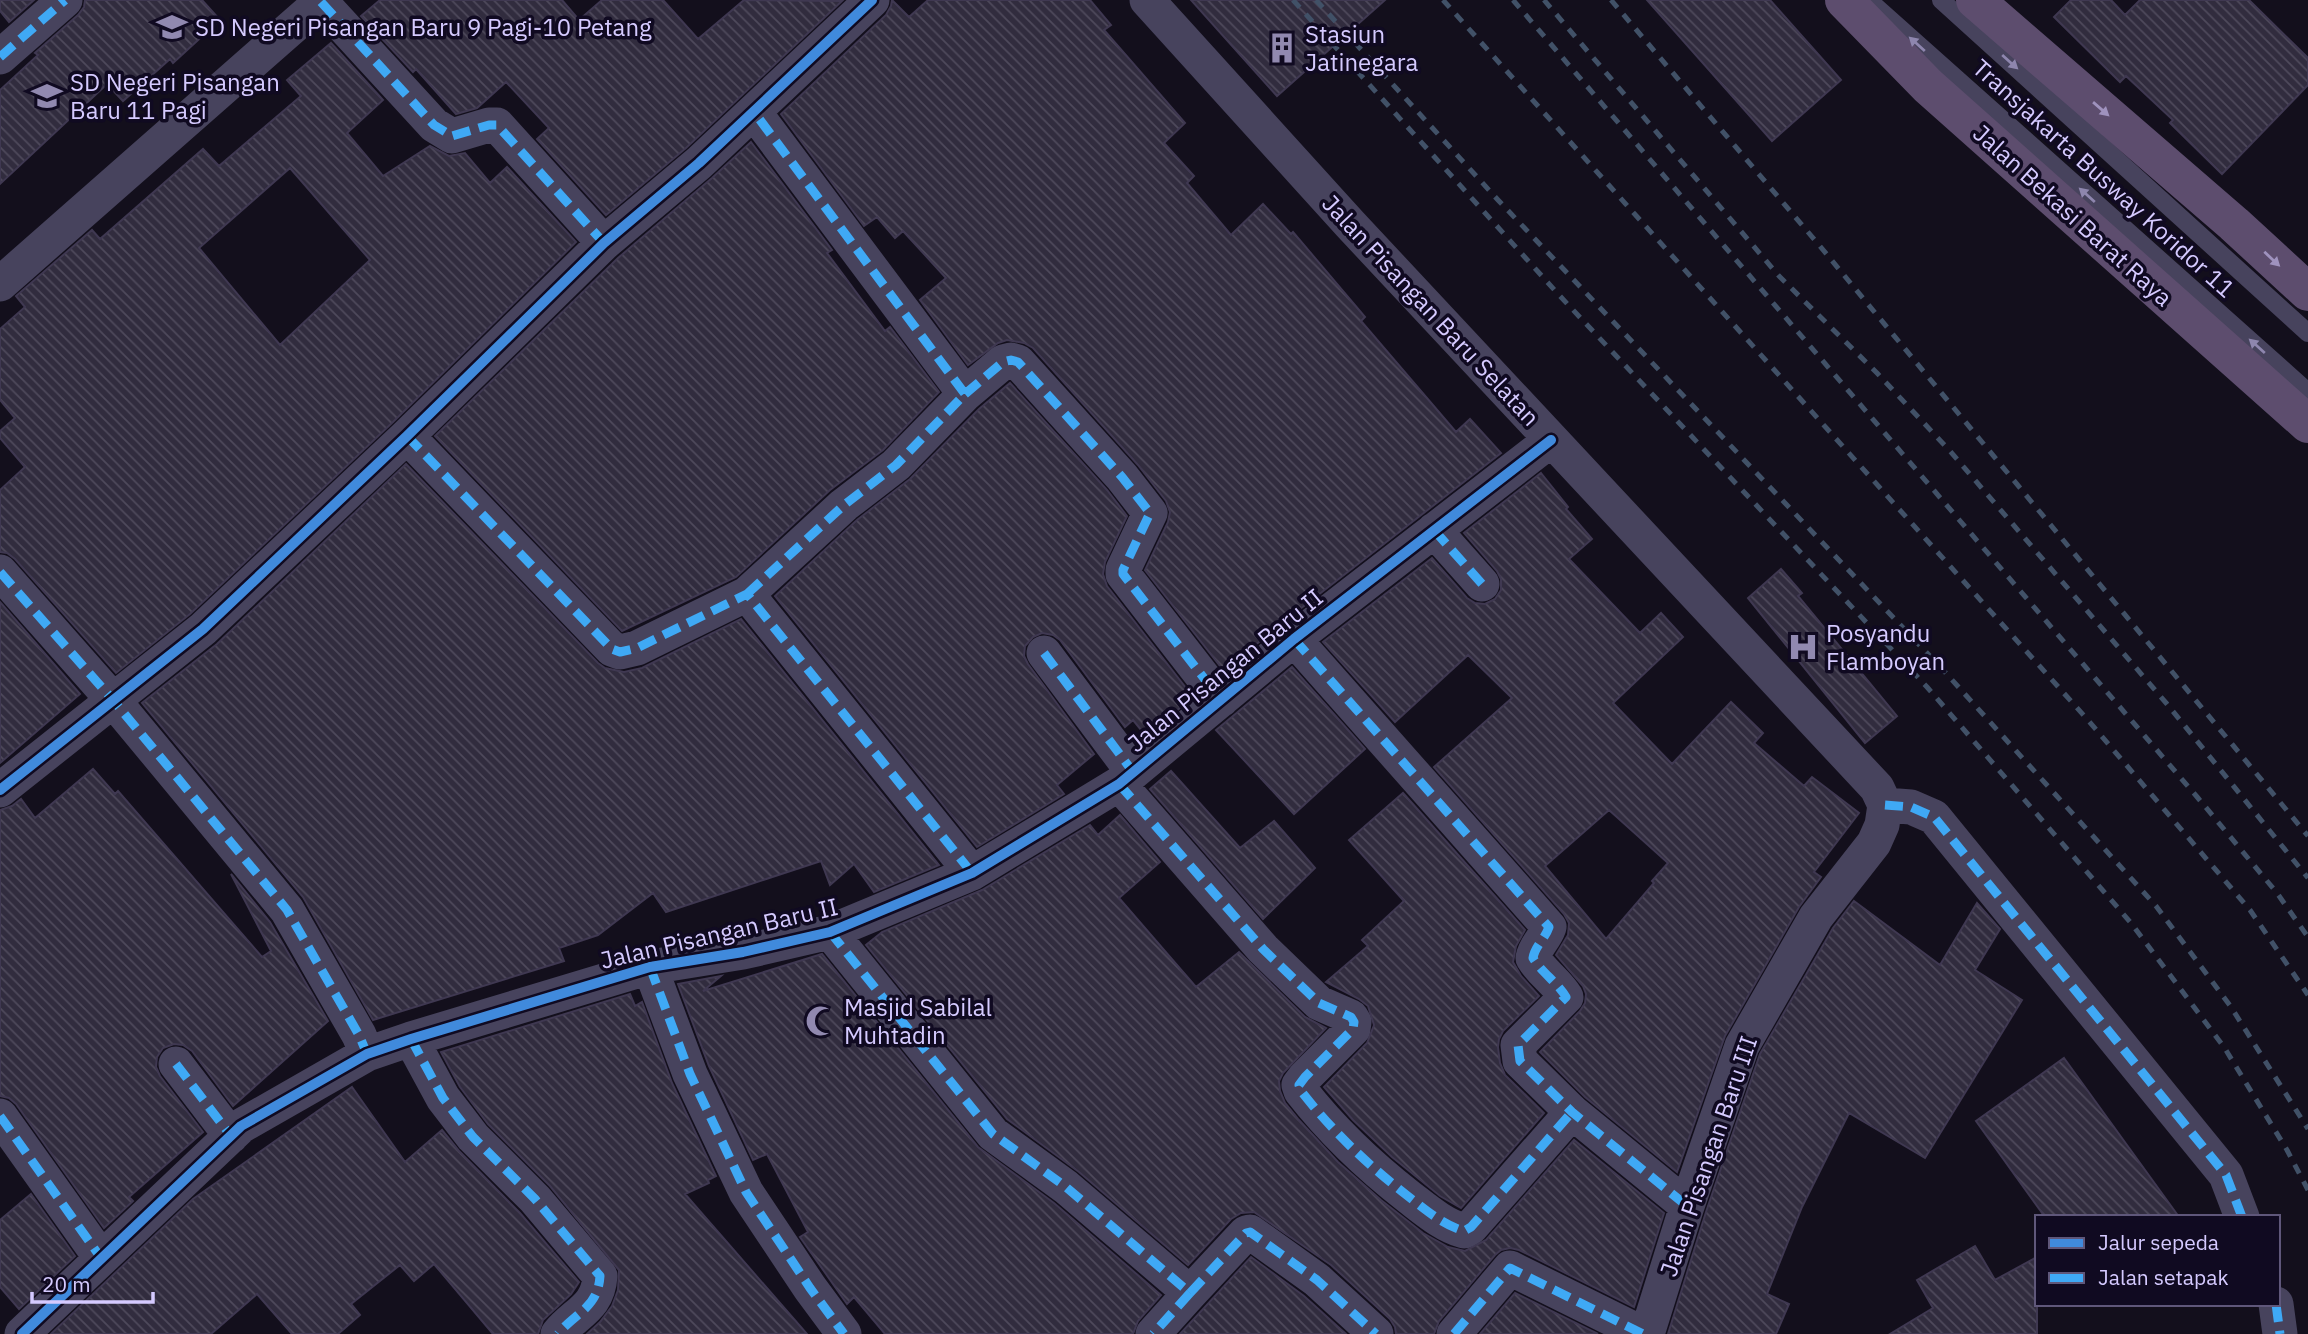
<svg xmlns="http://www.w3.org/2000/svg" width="2308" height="1334" viewBox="0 0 2308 1334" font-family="'IBM Plex Sans',sans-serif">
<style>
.building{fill:url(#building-back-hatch);stroke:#3f3851;stroke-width:2;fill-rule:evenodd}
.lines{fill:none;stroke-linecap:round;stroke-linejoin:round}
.service{stroke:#47435d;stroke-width:18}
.minor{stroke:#47435d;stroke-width:35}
.primary{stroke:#5d4d6e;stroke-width:38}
.rail{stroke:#415167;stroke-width:5;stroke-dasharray:10 9;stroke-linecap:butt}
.quiet{stroke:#3fa9f5;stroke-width:9;stroke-dasharray:18 9;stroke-linecap:butt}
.cycleway-casing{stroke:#100a21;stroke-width:15}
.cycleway{stroke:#408adc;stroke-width:10}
.oneway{fill:#8e86ae}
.oneway2{fill:#9f92be}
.labels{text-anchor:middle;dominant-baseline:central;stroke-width:7;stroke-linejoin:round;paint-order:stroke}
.poi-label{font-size:24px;fill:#d5caff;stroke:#100a21;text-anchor:start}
.street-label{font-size:24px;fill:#d5caff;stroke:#100a21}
</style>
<defs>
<pattern id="building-back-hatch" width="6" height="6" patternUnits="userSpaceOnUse" patternTransform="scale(1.75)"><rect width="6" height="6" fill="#312c3e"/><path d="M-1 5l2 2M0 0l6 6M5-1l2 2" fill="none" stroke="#4e495b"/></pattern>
</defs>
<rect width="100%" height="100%" fill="#130f1c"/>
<path class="building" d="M0,0H34L9,22L0,11Z
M85,0H202L220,20L173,63L170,59L123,101L107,84L0,184V90L38,55L35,53L78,15L84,7Z
M380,0H562L579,20L602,0H663L698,39L744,0L842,1L686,148L606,215L537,139L549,128L506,82L477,108L456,114L416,69L413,72L361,16Z
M892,0L909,17L928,0H1090L1111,25L1104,30L1185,123L1164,143L1194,176L1187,183L1231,235L1263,204L1291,234L1293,232L1365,317L1361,321L1456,432L1470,419L1501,453L1282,623L1224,671L1145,570L1168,522L1170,512L1166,501L1138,465L1033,348L1024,343L1007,340L998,343L968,365L920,300L946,278L903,231L895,238L877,217L864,226L781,114L886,15L891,6Z
M1191,0H1385L1277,96Z
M1647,0H1770L1841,80L1772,141Z
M2071,0H2111L2125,15L2140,0H2249L2308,58V85L2222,174L2170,123L2173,120L2126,76L2120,82L2054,17Z
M331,43L383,100L347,133L383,176L430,146L449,156L465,153L490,183L507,167L576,242L393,422L190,614L116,673L15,559L7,553L0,552V490L25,467L0,438V431L15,418L0,400V329L25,307L16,296L92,230L100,239L203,149L219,166L301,96L287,80ZM290,168L370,260L280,345L199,248Z
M751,142L832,250L827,253L885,331L890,327L939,392L883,450L830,490L736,577L622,631L435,436L618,258L712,178Z
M1010,383L1107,490L1127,516L1105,562L1103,574L1107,586L1193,697L1146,736L1133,720L1125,727L1060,640L1053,635L1042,633L1033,637L1025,646L1024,656L1028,664L1094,754L1057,785L1064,794L977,847L775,596L857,520L910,479L979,409Z
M406,464L598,663L605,668L624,672L642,668L741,619L939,865L874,892L854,864L830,885L821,861L666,912L653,893L598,935L559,948L564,961L373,1020L303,897L142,703L217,644Z
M1541,473L1568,507L1566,509L1592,539L1569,559L1640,633L1661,613L1683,637L1613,703L1672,764L1731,702L1763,733L1754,743L1804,786L1812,777L1859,813L1814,872L1821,877L1799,907L1725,1036L1677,1172L1585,1097L1540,1052L1580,1011L1585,1003L1586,994L1583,986L1556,955L1568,935L1569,923L1564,914L1434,767L1512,698L1468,655L1395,722L1323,642L1432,558L1467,598L1475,603L1485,604L1495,599L1501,590V579L1497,571L1464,533ZM1609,810L1668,863L1652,881L1654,883L1606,939L1545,866Z
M1781,569L1802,593L1798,596L1897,716L1865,743L1748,598Z
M0,602L80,694L0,763Z
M1292,667L1365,749L1294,814L1216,730Z
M93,769L115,794L118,791L262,957L271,951L231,874L270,922L328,1021L233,1106L192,1051L183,1045L174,1044L163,1048L157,1057L156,1067L160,1076L203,1132L129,1197L133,1201L104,1228L16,1104L9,1098L0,1096V810L12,806L21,799L35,818Z
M1171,771L1240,848L1274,821L1315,868L1263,919L1150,789Z
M1403,793L1525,930L1516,946L1513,962L1521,976L1539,996L1503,1031L1499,1039L1498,1047L1500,1063L1505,1075L1544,1113L1461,1208L1440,1196L1392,1157L1353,1120L1324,1087L1367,1043L1374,1025L1368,1006L1359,999L1326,982L1368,946L1362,940L1404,901L1349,840Z
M1120,815L1160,862L1119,898L1196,987L1239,952L1305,1017L1326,1028L1283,1073L1279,1081L1280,1091L1285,1103L1298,1119L1338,1162L1381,1200L1423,1233L1448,1247L1465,1251L1486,1240L1574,1140L1664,1213L1634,1307L1519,1250L1510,1248L1501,1250L1495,1255L1439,1321L1434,1334H1396L1395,1327L1390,1319L1331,1265L1254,1212L1241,1213L1231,1219L1188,1265L1079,1172L1007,1119L866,945L882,932L982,890L1090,825L1098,835Z
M1854,901L1940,965L1977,903L2000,929L1975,970L2022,1000L1925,1158L1849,1113L1802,1207L1767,1294L1789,1304L1776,1334H1668L1706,1212L1760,1054L1833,928Z
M822,954L978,1147L1054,1203L1161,1295L1138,1321L1133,1334H885L854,1297L847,1304L800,1237L808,1232L767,1154L753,1160L709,1066L678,984L721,976L703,991Z
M630,994L635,1006L642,1002L672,1083L716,1176L708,1180L709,1183L685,1194L807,1334H587L600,1322L612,1306L618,1290L619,1270L550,1186L488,1124L460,1087L441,1052Z
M2064,1058L2179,1217H2045L1976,1121Z
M352,1087L405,1162L442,1130L459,1151L520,1213L579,1282L571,1294L543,1320L538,1334H493L434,1264L414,1281L400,1265L351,1304L360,1315L338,1334H292L257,1294L211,1334H51L193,1199Z
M31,1194L75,1256L19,1309L0,1287V1220Z
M1975,1246L1995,1280L2037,1257V1334H1890L1933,1308L1917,1280Z
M1251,1257L1304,1296L1346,1334H1180Z
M1515,1293L1598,1334H1480Z"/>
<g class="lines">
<path class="service" d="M1941,0L2308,333
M1874,5L2308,392"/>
<path class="minor" d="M1147,0L1350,224L1877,788L1885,805
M321,2L434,125L452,136L489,125H497L604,243
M0,57L65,0
M0,284L323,0
M965,394L1003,362L1011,360L1018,362L1122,477L1150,513L1123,570V574L1221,700
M407,436L612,649L620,652L637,648L747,594L972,873
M1434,530L1482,584
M0,572L113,700L287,910L359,1035L367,1054
M747,594L844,505L896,465L965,394L754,112
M1294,639L1549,927C1545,939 1535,946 1533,958C1542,973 1557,982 1566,997L1518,1045L1520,1061L1572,1112L1687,1206
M1044,653L1133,772
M1119,784L1263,949L1319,1003L1351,1017L1354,1022L1353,1029L1305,1077L1299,1085L1301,1091C1333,1132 1368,1165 1409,1197C1426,1210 1443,1225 1464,1231L1471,1227L1572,1112
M0,790L203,629L407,436L604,243L699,163L872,0
M1885,805L1911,807L1934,817L2226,1175L2242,1217
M830,932L993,1134L1066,1187L1190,1293L1153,1334
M650,967L690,1074L746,1192L810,1288L844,1334
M411,1039L443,1098L473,1137L535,1199L600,1276C598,1308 576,1312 558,1334
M176,1064L231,1136
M0,1116L101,1258
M1190,1293L1246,1233L1250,1232L1317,1280L1376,1334
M2276,1304L2280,1334
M22,1334L241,1126L367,1054L411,1039L650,967L743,952L830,932L972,873L1119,784L1294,639L1551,440
M1454,1334L1510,1268L1643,1334
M1647,1334L1687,1206L1742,1046L1816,917L1874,843L1882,825L1885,805"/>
<path class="primary" d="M1844,0L1928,86L2308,424
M1975,0L2234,224L2308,292"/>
<path class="rail" d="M1293,0L1559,295L1927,687L2131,923L2224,1047L2287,1150L2308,1190
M1316,0L1498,200L1944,671L2156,906L2231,1007L2308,1129
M1443,0L2087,719L2250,910L2308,995
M1513,0L2198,798L2277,893L2308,937
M1544,0L1779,276L1877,373L1950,451L2167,704L2308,878
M1611,0L1819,245L2308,836"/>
<path class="quiet" d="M321,2L434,125L452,136L489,125H497L604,243
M0,57L65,0
M965,394L1003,362L1011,360L1018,362L1122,477L1150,513L1123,570V574L1221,700
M407,436L612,649L620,652L637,648L747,594L972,873
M1434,530L1482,584
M0,572L113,700L287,910L359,1035L367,1054
M747,594L844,505L896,465L965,394L754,112
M1294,639L1549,927C1545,939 1535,946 1533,958C1542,973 1557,982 1566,997L1518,1045L1520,1061L1572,1112L1687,1206
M1044,653L1133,772
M1119,784L1263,949L1319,1003L1351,1017L1354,1022L1353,1029L1305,1077L1299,1085L1301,1091C1333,1132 1368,1165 1409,1197C1426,1210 1443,1225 1464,1231L1471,1227L1572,1112
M1885,805L1911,807L1934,817L2226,1175L2242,1217
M830,932L993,1134L1066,1187L1190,1293L1153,1334
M650,967L690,1074L746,1192L810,1288L844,1334
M411,1039L443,1098L473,1137L535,1199L600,1276C598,1308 576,1312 558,1334
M176,1064L231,1136
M0,1116L101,1258
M1190,1293L1246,1233L1250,1232L1317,1280L1376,1334
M2276,1304L2280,1334
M1454,1334L1510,1268L1643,1334"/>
<g class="cycleway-casing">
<path id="cycleway" d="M0,790L203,629L407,436L604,243L699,163L872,0
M22,1334L241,1126L367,1054L411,1039L650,967L743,952L830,932L972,873L1119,784L1294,639L1551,440"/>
</g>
<use href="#cycleway" class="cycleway"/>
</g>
<defs><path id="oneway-solid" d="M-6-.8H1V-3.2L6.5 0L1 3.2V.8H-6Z" transform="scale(1.75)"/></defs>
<g class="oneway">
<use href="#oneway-solid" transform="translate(1917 44) rotate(-138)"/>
<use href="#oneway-solid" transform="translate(2010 62) rotate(42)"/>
<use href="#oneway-solid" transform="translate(2087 195) rotate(-138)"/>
<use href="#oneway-solid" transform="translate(2257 346) rotate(-138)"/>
</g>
<g class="oneway2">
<use href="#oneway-solid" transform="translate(2101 109) rotate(41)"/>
<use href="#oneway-solid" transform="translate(2272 259) rotate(43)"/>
</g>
<defs>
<g id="school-bare" transform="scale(2.415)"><path d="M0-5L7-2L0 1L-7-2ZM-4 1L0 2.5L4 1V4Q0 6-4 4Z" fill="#9189b0" stroke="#100a21" stroke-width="2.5" paint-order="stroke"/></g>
<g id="building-bare" transform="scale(2.415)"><path d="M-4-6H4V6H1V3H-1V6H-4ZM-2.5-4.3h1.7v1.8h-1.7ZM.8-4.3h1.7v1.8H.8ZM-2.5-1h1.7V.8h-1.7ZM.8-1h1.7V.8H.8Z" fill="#9189b0" stroke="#100a21" stroke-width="2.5" paint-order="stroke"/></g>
<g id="hospital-bare" transform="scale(2.415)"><path d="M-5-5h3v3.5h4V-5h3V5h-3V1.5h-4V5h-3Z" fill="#9189b0" stroke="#100a21" stroke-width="2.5" paint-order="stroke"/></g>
<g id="mosque-bare" transform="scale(2.415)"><path d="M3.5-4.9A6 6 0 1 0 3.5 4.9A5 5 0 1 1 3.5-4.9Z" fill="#9189b0" stroke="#100a21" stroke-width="2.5" paint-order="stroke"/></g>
</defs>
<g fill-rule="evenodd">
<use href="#school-bare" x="172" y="27"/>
<use href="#building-bare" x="1282" y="48"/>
<use href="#school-bare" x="47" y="96"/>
<use href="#hospital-bare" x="1803" y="647"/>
<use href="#mosque-bare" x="821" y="1021"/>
</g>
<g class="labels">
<g class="poi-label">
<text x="195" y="27">SD Negeri Pisangan Baru 9 Pagi-10 Petang</text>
<text x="1305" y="34">Stasiun<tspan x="1305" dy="28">Jatinegara</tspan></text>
<text x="70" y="82">SD Negeri Pisangan<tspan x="70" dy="28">Baru 11 Pagi</tspan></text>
<text x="1826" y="633">Posyandu<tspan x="1826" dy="28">Flamboyan</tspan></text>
<text x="844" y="1007">Masjid Sabilal<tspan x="844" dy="28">Muhtadin</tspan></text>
</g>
<g class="street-label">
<text transform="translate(2104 178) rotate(42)">Transjakarta Busway Koridor 11</text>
<text transform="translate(2073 215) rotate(42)">Jalan Bekasi Barat Raya</text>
<text transform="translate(1431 310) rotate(47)">Jalan Pisangan Baru Selatan</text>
<text transform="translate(1225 670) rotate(-39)">Jalan Pisangan Baru II</text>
<text transform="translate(719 933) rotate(-13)">Jalan Pisangan Baru II</text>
<text transform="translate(1708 1156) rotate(-71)">Jalan Pisangan Baru III</text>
</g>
</g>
<rect x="2035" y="1215" width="245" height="91" fill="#100a21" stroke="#5f577a" stroke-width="2"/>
<rect x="2049" y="1238" width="35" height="10" fill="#408adc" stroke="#5f577a" stroke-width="2"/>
<text x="2098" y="1250" font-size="21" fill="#d5caff">Jalur sepeda</text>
<rect x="2049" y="1273" width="35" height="10" fill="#3fa9f5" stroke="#5f577a" stroke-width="2"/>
<text x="2098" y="1285" font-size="21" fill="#d5caff">Jalan setapak</text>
<path d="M32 1292v10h121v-10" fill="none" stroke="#d5caff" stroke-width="3.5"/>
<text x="42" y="1292" font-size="21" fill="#d5caff" stroke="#100a21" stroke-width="5" paint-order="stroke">20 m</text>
</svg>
